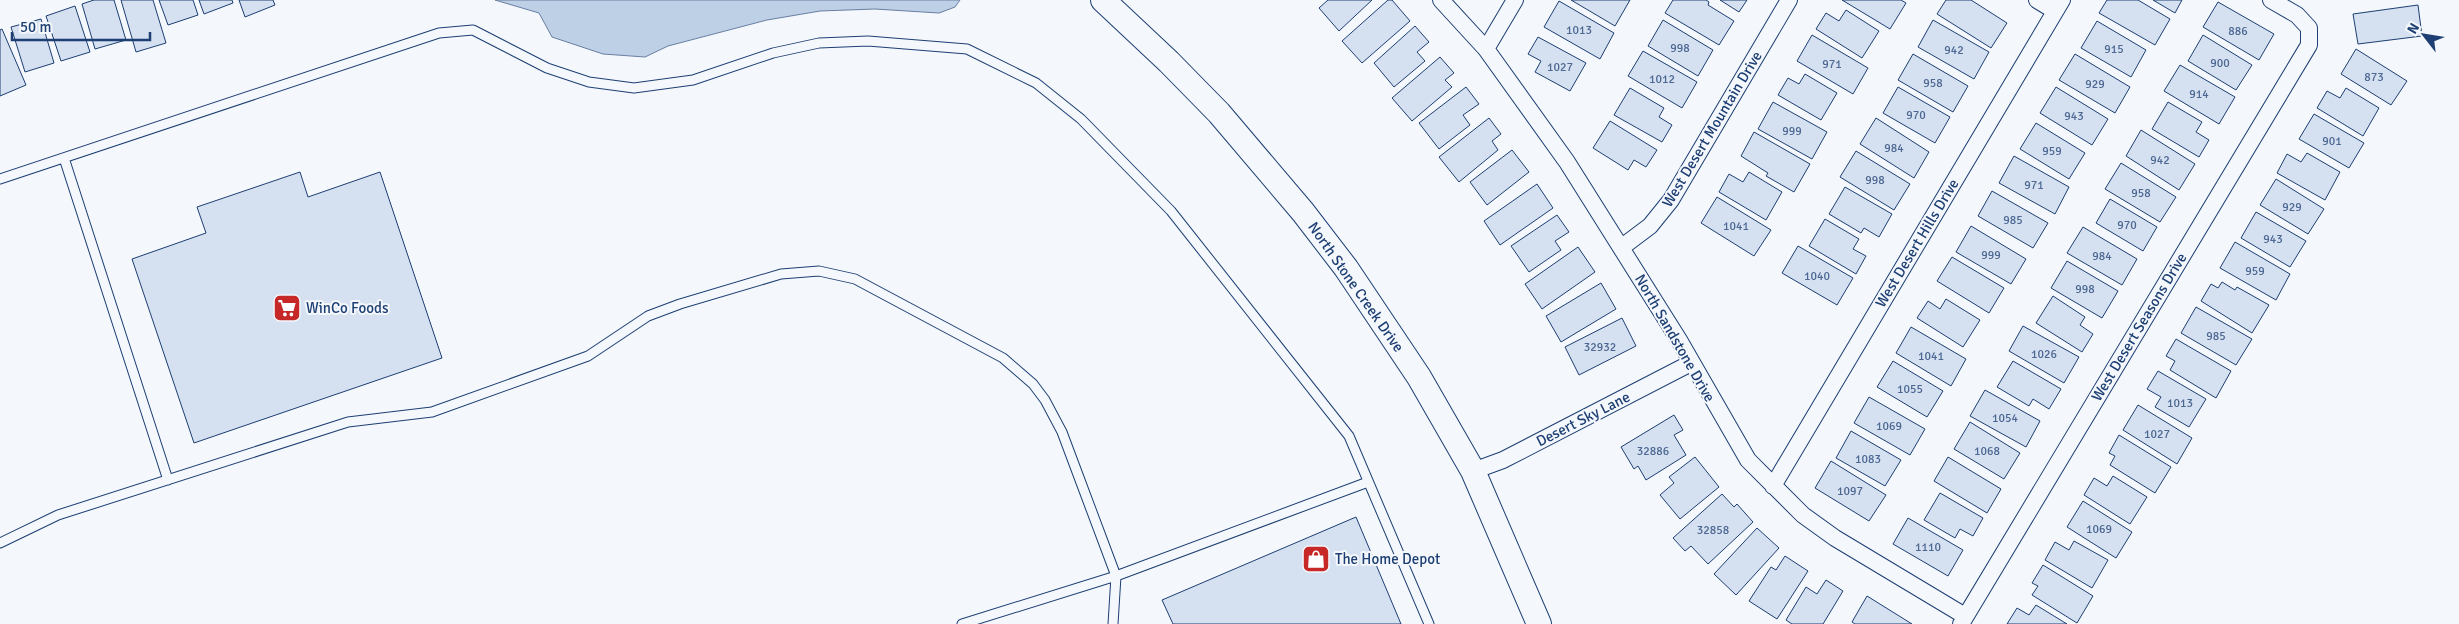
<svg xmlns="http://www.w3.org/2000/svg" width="2459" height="624" viewBox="0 0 2459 624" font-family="Signika,sans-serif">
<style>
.water{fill:#bed0e5;stroke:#687fa3}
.building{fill:#d5e0f0;stroke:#1d3f73}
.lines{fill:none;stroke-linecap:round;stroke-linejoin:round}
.lane-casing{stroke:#1d3f73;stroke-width:11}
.street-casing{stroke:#1d3f73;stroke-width:18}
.secondary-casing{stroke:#1d3f73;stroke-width:26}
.lane{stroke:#f4f7fb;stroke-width:9}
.street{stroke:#f4f7fb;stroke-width:16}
.secondary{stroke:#f4f7fb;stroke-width:24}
.labels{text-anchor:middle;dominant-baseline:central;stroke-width:4;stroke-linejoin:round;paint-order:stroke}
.number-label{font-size:12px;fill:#4b6792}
.street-label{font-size:15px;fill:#1d3f73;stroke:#f4f7fb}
.poi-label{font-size:15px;fill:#1d3f73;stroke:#f4f7fb;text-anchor:start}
</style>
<rect width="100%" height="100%" fill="#f4f7fb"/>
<path class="water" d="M495,0H960L955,7L939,13L875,9L820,11L767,20L668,46L645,57L603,54L552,37L539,13Z"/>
<path class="building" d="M94,0H114L126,40L95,49L82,4Z
M121,0H153L166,43L136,52Z
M159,0H193L198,15L168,25Z
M199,0H232L233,3L204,14Z
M239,0H273L275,5L245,17Z
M1328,0H1372L1339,31L1319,8Z
M1388,0H1392L1410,21L1362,63L1342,41Z
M1571,0H1630L1615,26Z
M1673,0H1706L1709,2L1708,5L1734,21L1719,45L1665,13Z
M1720,0H1747L1739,12Z
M1842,0H1901L1906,3L1890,29Z
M1946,0H1971L2007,23L1991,48L1937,14Z
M2107,0H2138L2170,19L2155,45L2099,13Z
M2153,0H2182L2175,13Z
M1559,1L1614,33L1600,59L1544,27Z
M2218,2L2274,34L2259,60L2203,27Z
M2418,5L2422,36L2358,44L2353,14Z
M75,6L90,52L61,61L46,16Z
M1846,10L1879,31L1862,58L1816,29L1826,13L1839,21Z
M41,19L54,63L25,72L11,27Z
M1663,20L1713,50L1698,76L1648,46Z
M1933,20L1989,52L1974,79L1918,47Z
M2097,21L2146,50L2131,77L2081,48Z
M1415,26L1429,42L1417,52L1425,61L1394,87L1374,63Z
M2,29L26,85L0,96V30Z
M1812,35L1868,68L1853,94L1797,61Z
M2203,35L2252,65L2236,90L2188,61Z
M1538,37L1586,63L1570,91L1535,72L1541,61L1528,54Z
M2356,49L2407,81L2391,105L2341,74Z
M1643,51L1697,82L1682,108L1628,76Z
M1913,54L1968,86L1953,112L1898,80Z
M2075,54L2130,87L2115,113L2059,80Z
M1440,57L1454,73L1445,80L1452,87L1412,121L1392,98Z
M2180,65L2235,97L2219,124L2164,91Z
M1805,74L1837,93L1821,120L1778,95L1788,78L1799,84Z
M1466,87L1479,104L1463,115L1470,125L1439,149L1419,123Z
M1898,87L1950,117L1935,143L1883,113Z
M2056,87L2108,119L2092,145L2040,113Z
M1630,88L1664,108L1659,117L1672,125L1662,142L1614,115Z
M2346,88L2379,108L2363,136L2317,108L2327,91L2340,98Z
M1773,102L1827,132L1812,159L1758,129Z
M2168,102L2202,122L2196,132L2209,140L2199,157L2152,129Z
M2314,114L2364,143L2349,168L2299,139Z
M1489,118L1501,134L1492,141L1498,150L1459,182L1439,157Z
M1876,118L1929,152L1914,178L1860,144Z
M1610,121L1657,150L1646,167L1634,160L1628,170L1593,148Z
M2036,123L2085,153L2069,179L2020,149Z
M2141,130L2195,164L2179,190L2126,156Z
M1754,132L1810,164L1794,192L1766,176L1768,173L1741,156Z
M1512,150L1529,172L1487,205L1470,182Z
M1856,151L1910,184L1894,210L1840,177Z
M2307,153L2340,172L2325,200L2277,173L2287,154L2301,162Z
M2014,156L2069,187L2055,214L1999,183Z
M2121,163L2176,197L2160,222L2105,189Z
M300,172L308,197L380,172L442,358L194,443L132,259L206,233L197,207Z
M1749,172L1782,192L1766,220L1719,192L1729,174L1743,182Z
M2276,179L2324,209L2308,234L2260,205Z
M1537,184L1553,208L1500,245L1484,221Z
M1845,187L1892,214L1879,237L1864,228L1861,233L1829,214Z
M1992,191L2048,223L2033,248L1978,216Z
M1717,197L1771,230L1754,256L1701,223Z
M2110,199L2157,227L2143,251L2096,223Z
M2256,212L2306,241L2290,267L2241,238Z
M1557,215L1569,232L1555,241L1561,250L1529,272L1511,246Z
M1825,219L1859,239L1853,249L1866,256L1856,274L1809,246Z
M1971,226L2026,259L2011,284L1956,252Z
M2083,227L2137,259L2122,285L2067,253Z
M2235,242L2290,274L2276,300L2220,268Z
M1798,246L1853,278L1837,305L1782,273Z
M1578,247L1595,272L1542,309L1525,284Z
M1952,257L2004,288L1989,313L1937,281Z
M2067,261L2118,291L2102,318L2051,288Z
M2222,282L2235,290L2237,287L2269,305L2252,333L2201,301L2211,284L2218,288Z
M1601,283L1616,309L1561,342L1546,316Z
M2053,296L2085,317L2080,325L2093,334L2082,352L2036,323Z
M1946,299L1980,320L1963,347L1917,318L1928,301L1940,309Z
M2196,307L2252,339L2236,365L2181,333Z
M1622,318L1636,346L1579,375L1565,347Z
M2023,326L2079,357L2064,383L2009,351Z
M1911,327L1966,359L1951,386L1896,353Z
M2176,339L2231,371L2216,398L2170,370L2175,361L2166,356Z
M1893,361L1943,391L1927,417L1877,387Z
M2013,361L2061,389L2049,409L2033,399L2029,406L1997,387Z
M2158,371L2206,399L2189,427L2155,407L2161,397L2147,389Z
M1985,390L2040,421L2026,447L1970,416Z
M1869,397L1925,429L1910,455L1854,423Z
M2138,405L2192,438L2177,464L2123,430Z
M1674,415L1683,430L1674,435L1686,455L1646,480L1638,466L1634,469L1621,447Z
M1970,422L2020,453L2004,479L1954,449Z
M1851,431L1901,460L1885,486L1836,458Z
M2119,435L2171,467L2155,493L2110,465L2115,456L2109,453Z
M1695,457L1719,487L1680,519L1660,495L1674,483L1669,477Z
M1948,457L2001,489L1987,513L1934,481Z
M1831,461L1886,495L1869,521L1815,488Z
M2113,476L2147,497L2130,524L2084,495L2094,478L2107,486Z
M1940,493L1983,518L1973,536L1960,529L1955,538L1924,520Z
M1722,494L1734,507L1737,504L1753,522L1708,564L1691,546L1685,551L1673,538Z
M2083,501L2132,532L2116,558L2067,527Z
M1356,517L1401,624H1173L1162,600Z
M1908,518L1963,550L1948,576L1893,544Z
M1757,528L1779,548L1736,595L1714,574Z
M2074,541L2108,560L2092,588L2045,560L2055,542L2069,550Z
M1785,556L1808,571L1777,619L1749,601L1771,567L1776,570Z
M2043,565L2093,596L2077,623L2032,595L2038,586L2032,583Z
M1826,580L1843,591L1823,624H1792L1786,620L1806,587L1817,594Z
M1867,596L1912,624H1855L1852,622Z
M2036,605L2067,624H2007L2017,608L2029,615Z"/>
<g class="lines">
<g class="lane-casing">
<path id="lane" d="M64,158L168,480
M0,179L439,33L473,30L547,68L589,82L634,88L693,80L773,53L819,43L868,41L967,49L1036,83L1081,119L1171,211L1349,436L1429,624
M0,543L58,515L348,422L432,412L588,356L648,316L680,304L781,274L819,271L855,279L1003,358L1033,384L1045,400L1062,432L1116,576L1113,624
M962,624L1116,576L1368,482"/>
</g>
<g class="street-casing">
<path id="street" d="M1441,0L1486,49L1567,162L1679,340L1748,460L1803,515L1835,538L1965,616
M2037,0L2055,11
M1486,49L1515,0
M1622,247L1650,226L1671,200L1789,0
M1473,471L1503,460L1691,363
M1773,486L2062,0
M1961,624L2309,45V28L2297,15L2271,0"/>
</g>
<g class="secondary-casing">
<path id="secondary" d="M1103,0L1169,62L1219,113L1303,212L1346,268L1419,377L1473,471L1539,624"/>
</g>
<use href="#lane" class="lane"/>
<use href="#street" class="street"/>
<use href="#secondary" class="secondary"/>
</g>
<defs>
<g id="supermarket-square" transform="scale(1.4375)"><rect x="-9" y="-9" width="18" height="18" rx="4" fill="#c62828" stroke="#f4f7fb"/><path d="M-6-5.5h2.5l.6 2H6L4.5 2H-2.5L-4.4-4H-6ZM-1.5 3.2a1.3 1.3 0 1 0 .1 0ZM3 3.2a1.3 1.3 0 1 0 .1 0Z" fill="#fff"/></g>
<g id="shop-square" transform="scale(1.4375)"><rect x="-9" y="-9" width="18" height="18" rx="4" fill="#c62828" stroke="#f4f7fb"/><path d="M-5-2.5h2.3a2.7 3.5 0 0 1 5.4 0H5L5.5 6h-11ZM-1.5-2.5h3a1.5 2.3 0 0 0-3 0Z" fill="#fff"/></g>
</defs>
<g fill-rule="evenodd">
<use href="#supermarket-square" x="287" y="308"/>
<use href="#shop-square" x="1316" y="559"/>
</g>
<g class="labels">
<g class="number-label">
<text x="1579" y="30">1013</text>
<text x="2238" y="31">886</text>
<text x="1680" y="48">998</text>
<text x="2114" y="49">915</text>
<text x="1954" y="50">942</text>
<text x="2220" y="63">900</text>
<text x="1832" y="64">971</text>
<text x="1560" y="67">1027</text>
<text x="2374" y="77">873</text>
<text x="1662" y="79">1012</text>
<text x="1933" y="83">958</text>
<text x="2095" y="84">929</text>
<text x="2199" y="94">914</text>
<text x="1916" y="115">970</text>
<text x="2074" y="116">943</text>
<text x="1792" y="131">999</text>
<text x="2332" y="141">901</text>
<text x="1894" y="148">984</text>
<text x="2052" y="151">959</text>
<text x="2160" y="160">942</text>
<text x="1875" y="180">998</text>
<text x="2034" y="185">971</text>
<text x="2141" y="193">958</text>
<text x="2292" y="207">929</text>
<text x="2013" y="220">985</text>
<text x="2127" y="225">970</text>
<text x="1736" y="226">1041</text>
<text x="2273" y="239">943</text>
<text x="1991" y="255">999</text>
<text x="2102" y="256">984</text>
<text x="2255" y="271">959</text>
<text x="1817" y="276">1040</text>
<text x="2085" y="289">998</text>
<text x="2216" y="336">985</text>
<text x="1600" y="347">32932</text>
<text x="2044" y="354">1026</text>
<text x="1931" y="356">1041</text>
<text x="1910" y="389">1055</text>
<text x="2180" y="403">1013</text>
<text x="2005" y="418">1054</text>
<text x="1889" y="426">1069</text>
<text x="2157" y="434">1027</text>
<text x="1653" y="451">32886</text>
<text x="1987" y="451">1068</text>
<text x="1868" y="459">1083</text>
<text x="1850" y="491">1097</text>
<text x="2099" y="529">1069</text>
<text x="1713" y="530">32858</text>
<text x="1928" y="547">1110</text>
</g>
<g class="street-label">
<text transform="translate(1712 129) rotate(-59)">West Desert Mountain Drive</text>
<text transform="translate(1917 243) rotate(-59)">West Desert Hills Drive</text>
<text transform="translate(1356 287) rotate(55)">North Stone Creek Drive</text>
<text transform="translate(2139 327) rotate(-59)">West Desert Seasons Drive</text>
<text transform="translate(1675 338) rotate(60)">North Sandstone Drive</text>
<text transform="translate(1583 419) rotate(-27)">Desert Sky Lane</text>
</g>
<g class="poi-label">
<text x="306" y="308">WinCo Foods</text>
<text x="1335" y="559">The Home Depot</text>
</g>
</g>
<g transform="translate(2424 35) rotate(301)" stroke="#f4f7fb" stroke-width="4" paint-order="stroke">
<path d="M0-4L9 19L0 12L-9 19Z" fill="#1d3f73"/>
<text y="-8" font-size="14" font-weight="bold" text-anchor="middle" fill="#1d3f73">N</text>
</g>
<path d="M12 32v8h138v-8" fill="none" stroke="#1d3f73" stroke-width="2.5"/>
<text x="20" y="32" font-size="15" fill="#1d3f73" stroke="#f4f7fb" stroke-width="4" paint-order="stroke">50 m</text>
</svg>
